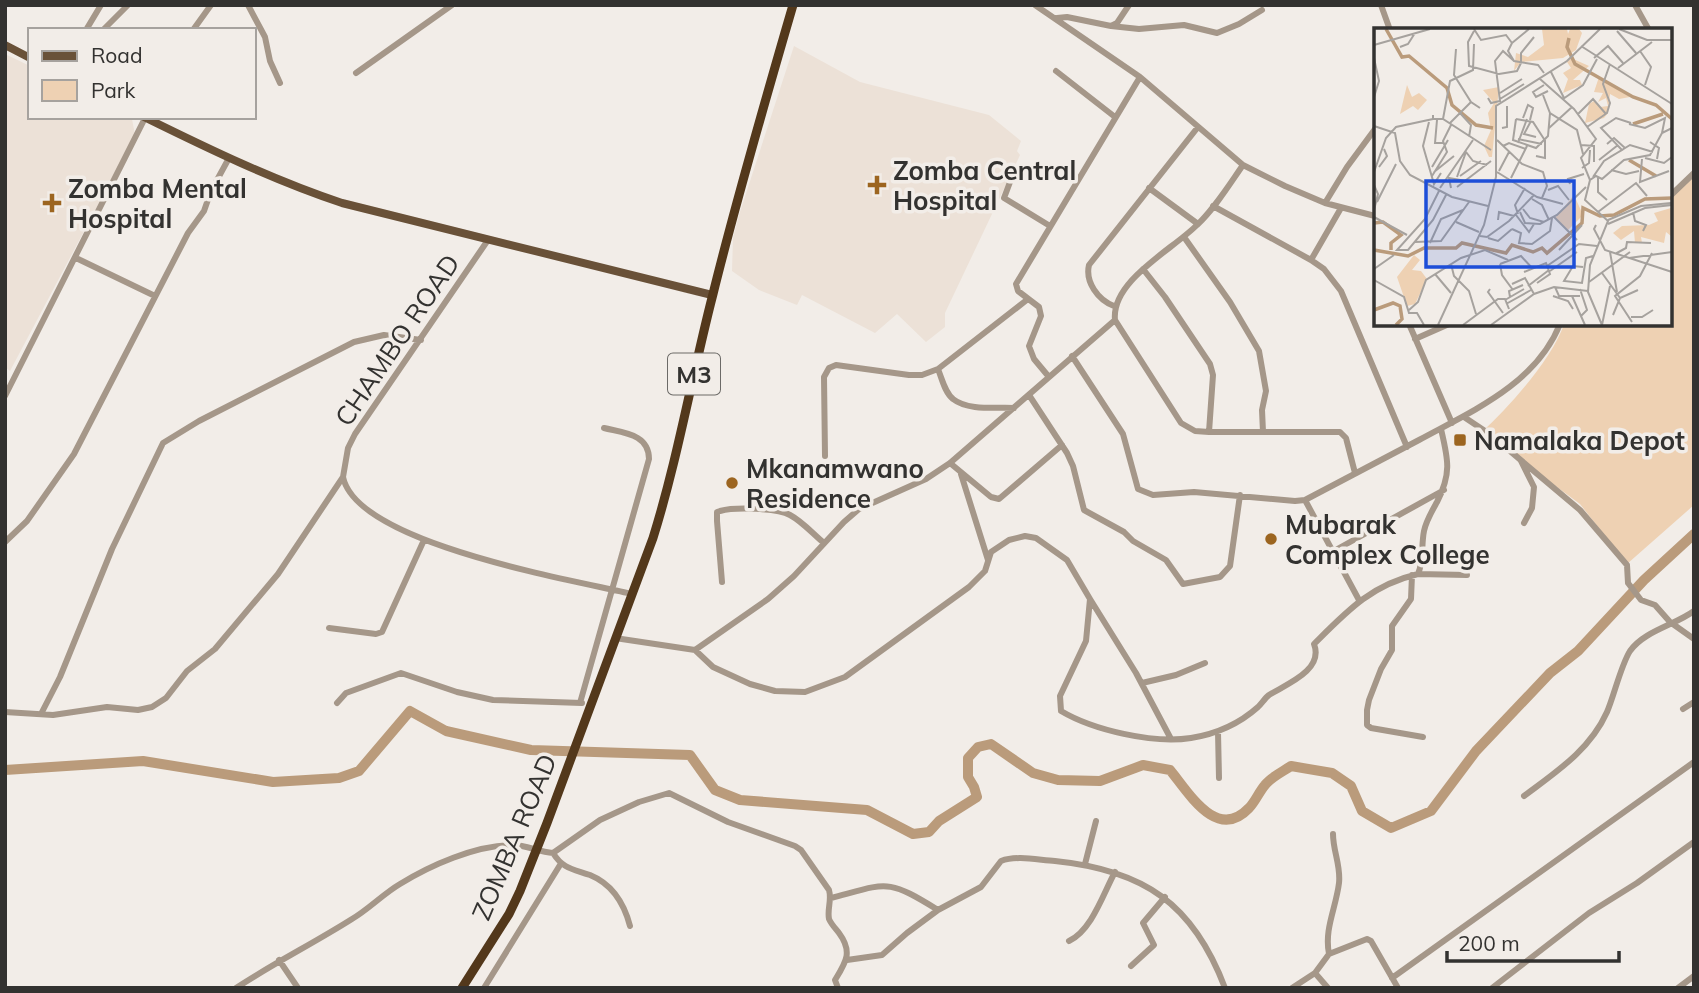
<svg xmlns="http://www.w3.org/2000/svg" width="1699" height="993" viewBox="0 0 1699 993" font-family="Mulish,sans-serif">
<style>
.built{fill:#ece1d7}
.green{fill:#eed1b3}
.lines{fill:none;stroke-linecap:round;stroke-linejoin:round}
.river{stroke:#ba9b7b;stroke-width:10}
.minor{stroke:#a59789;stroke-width:6}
.major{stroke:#695138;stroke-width:8}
.highway{stroke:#53381b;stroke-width:9}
.poi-dot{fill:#9c6520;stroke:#f2ede8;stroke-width:2.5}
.labels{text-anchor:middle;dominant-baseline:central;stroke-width:7;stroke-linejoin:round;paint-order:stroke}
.shield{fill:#f2ede8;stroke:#6c6a67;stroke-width:2}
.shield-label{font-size:24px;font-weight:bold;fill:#333230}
.poi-label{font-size:26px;font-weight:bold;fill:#333230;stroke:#f2ede8;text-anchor:start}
.street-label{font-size:26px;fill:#333230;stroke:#f2ede8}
.inset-river{fill:none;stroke:#ba9b7b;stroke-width:3.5}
.inset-road{fill:none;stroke:#a6a29e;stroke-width:2}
.view{fill:#1d4ed8;fill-opacity:0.15;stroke:#1d4ed8;stroke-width:3.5}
.inset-edge{fill:none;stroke:#333230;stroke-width:3.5}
</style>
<rect width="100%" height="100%" fill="#f2ede8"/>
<path class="built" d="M794,46L860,82L989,115L1021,141L1017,151L1020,155L945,313V327L926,342L897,314L875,333L802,295L797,305L759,290L732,271L733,238L739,215Z
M5,54L30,66V117H129L132,119L135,135L10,371L5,367Z"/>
<path class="green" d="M1694,175V505L1627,564L1580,504L1482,432C1509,407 1553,358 1564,324H1669V196Z"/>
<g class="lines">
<path class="river" d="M5,770L143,761L273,782L339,778L359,771L410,711L446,731L531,750L690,755L715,790L740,800L867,810L913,834L929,832L939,821L977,797L974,787L968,777V758L978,747L991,744L1033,773L1058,780L1100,781L1143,765L1170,770C1189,793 1217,842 1249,808C1255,802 1259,792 1265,785C1271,777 1282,772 1291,766L1332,773L1351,786L1362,811L1391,828L1431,811L1476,751L1550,673L1578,651L1644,580L1694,534"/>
<path class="minor" d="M248,5L265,37L270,61L280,83
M1035,5L1140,77L1243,165L1285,186L1325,203L1375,216
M1381,5L1390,30
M1635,5L1649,30
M1057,18L1067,17L1111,26L1117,23L1129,5
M1111,26L1139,29L1184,25L1217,33L1239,24L1262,10
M86,30L101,5
M103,30L128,5
M193,30L211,5
M1056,71L1115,117
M356,73L452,5
M1243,165C1229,185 1215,208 1197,225C1172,250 1111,281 1115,320L1181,423L1195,431L1209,432H1340L1346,438L1355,473
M1010,182L1004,198L1050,226
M1149,188L1198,224
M1669,197L1694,173
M1325,203L1347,167L1375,129
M1213,206L1311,260L1324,269L1341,291L1407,447
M1184,237L1230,302L1259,351L1266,391L1262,410L1263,432
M76,258L155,296
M1311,260L1341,208
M1143,269L1165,297L1210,364L1213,375L1209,432
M1114,306C1098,300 1085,282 1089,265L1198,127
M1409,324L1452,423
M1415,339L1449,324
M1072,356L1123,434L1138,489L1153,495L1194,492L1295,501L1305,500C1343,480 1381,460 1419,440C1472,411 1536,384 1560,324
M938,369L1028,299
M1049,377L1034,359L1029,346L1041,316L1039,307L1018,291L1016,284L1140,77
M1029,395L1067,453L1073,466L1084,510L1124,532L1133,541L1166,560L1183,584L1220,577L1230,566L1240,495
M5,396L145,118
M1464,417L1491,435L1580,510L1627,565L1628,583L1641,600L1655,605L1670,622L1694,639
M825,456L824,377L829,368L836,365L909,375H922L938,369C942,379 945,393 953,399C968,411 997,407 1014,408
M1521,461L1534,487L1532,508L1524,523
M950,463L991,497L999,499L1062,445
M961,474L988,560
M343,477C357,544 573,580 632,594
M1305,500L1359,600
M5,542L27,521L74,454L188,233L204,211L211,191L229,158
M1332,552L1444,490
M1418,574L1467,575
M1412,575L1411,599L1392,626V650L1381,669L1369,700L1367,710V725L1371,728L1423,737
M722,582L717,521V512L720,511C735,507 777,508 790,515C803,522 813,534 824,543
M1090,599L1136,673L1171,739
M329,628L376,634L382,632L424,540
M615,638L695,650L768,599L794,576L844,522L859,509L926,479L950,463L1115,320
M695,650L713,667L750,684L775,691L805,692L845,677L969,587L985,571L991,552L1009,540L1025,536L1036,538L1067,560L1090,599L1086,641L1060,696L1061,711C1093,730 1153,744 1191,738C1216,734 1239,724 1258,707C1262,703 1265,698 1269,695C1287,684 1324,670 1314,644C1347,611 1371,585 1418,574C1424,560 1421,546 1424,531C1426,521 1432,511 1437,502C1452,473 1448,459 1441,429
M1142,683L1176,675L1205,663
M337,703L346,693L401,673L457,692L493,700L582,703
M580,703L649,459C649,434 624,433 604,428
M1683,709L1694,702
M5,712L53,715L107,707L138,710L152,707L166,698L187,671L215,649L278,574L343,477L348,448L355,434L488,240
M41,714L60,677L112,549L163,443L199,421L354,342L384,335L421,340
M1218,732L1219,778
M1524,796C1556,772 1590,750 1607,712C1614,696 1621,665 1630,651C1644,631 1675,625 1694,611
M553,853C563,869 573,869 590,875C612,884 624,903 630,926
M1085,864L1096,821
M831,898C888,883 886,878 938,910
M1069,941C1092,930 1103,894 1115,872
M1329,954C1324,929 1336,908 1339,883C1341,866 1333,851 1333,834
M279,960L298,988
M847,960L882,955L907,933L938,910L981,887L1001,861C1017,855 1038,860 1055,861C1143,870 1193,903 1225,988
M1131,966L1154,945L1143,923L1165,897
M1315,973L1328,988
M1392,978L1694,762
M236,988C274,963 314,943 352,919C369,909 383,894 400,884C431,865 474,846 511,845C525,844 538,852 553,853L600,820L639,802L669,793L728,822L795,846L801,850L829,890C832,900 827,909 829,919C831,924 836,929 839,933C853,952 846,962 835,980L838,988
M484,988L560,865
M1292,988L1315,973L1329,954L1367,939L1371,941L1398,988
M1492,988L1589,913L1637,883L1694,842
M1678,988L1694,976"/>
<path class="major" d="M5,45L30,58
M144,117C209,149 273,180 342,203L712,295"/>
<path class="highway" d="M462,988L509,914L520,891L547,823L653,538C678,458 692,375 713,294C737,197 765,101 793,5"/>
</g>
<g class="poi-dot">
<path d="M873.5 174.5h7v7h7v7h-7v7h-7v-7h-7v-7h7z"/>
<path d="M48.5 192.5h7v7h7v7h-7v7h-7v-7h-7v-7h7z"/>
<rect x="1453" y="433" width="14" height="14" rx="3.5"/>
<circle cx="732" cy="483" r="7"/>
<circle cx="1271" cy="539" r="7"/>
</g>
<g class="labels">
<rect class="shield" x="668" y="353.5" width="52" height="41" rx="5"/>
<g class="shield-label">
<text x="694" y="374">M3</text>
</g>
<g class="poi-label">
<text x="893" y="170">Zomba Central<tspan x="893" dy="30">Hospital</tspan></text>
<text x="68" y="188">Zomba Mental<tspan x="68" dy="30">Hospital</tspan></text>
<text x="1474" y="440">Namalaka Depot</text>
<text x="746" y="468">Mkanamwano<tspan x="746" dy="30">Residence</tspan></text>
<text x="1285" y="524">Mubarak<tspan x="1285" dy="30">Complex College</tspan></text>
</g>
<g class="street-label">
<text transform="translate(397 340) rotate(-56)">CHAMBO ROAD</text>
<text transform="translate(514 837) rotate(-67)">ZOMBA ROAD</text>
</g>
</g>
<g transform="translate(1374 28)">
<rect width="298" height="298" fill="#f2ede8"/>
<path d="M168,1H193L194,6L196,1H205L208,5L202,22L189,30L147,34L140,43L142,25L154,29L170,17ZM197,30L215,38L199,52H206L208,57L189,65L194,51L189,45L197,40L193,34ZM225,49L256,69L245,71L236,66L234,85L230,90L211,95L215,76L220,73L226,79L234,78L232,70L224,74L229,65L220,64ZM33,57L38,69L45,65L53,72L44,82L39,78L26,86ZM125,59L118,129H115L110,118L117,102L114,85L120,75L109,62ZM200,167L209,187L194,202L181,190ZM297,180V208L292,204L290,215L267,209L268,215H261L260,203L247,212L239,205L248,198L275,197L284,193L280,185ZM40,227L46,232L38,242L47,243L53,251L41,276L33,278L23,249Z" fill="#eed1b3"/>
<path class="inset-river" d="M12,1L28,29L35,28L73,60L78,77L102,97L119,100M195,10L193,19L201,36L259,69L282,77L298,91M259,96L289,86M255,132L282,148M0,195L9,194L27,207L17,215V222M0,222L34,228L50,220H82L88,215L132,225L138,217L159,224L168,220L173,225L208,195L209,180L226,188L240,187L271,171L298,170M0,282L19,275L26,278L28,291L22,297"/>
<path class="inset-road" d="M100,1L107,12L132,7L138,15M245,1L273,12H298M100,3L94,14L95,38L125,46L143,43L147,35M243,3L262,25M138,15L134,23L140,33L164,37L170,45M138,15L155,1M0,17L56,1M207,18L298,76M26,19L34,16L41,5M82,21L80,47L97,74L106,80M266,23L277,39L271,57M0,30L5,53L0,69M220,30L234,18L249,35M147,35V25L160,9M244,40L278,14M177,44L190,70M166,51L200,81L222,111L207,130L216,152L211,172L234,193L216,237L214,264L228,297M170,57L159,64L162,69L174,63M126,65L148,51M169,67L176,85L203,102L209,126M114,70L117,75L126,73L121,33L129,23L140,33M126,71L150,56M189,71L209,57L223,31M86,85L97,97L95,109M204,86L219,71L232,86M59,87V91H69L117,122M149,90L154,77L159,80L156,92M69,91L76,53L99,42L100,16M142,91L139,112L162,120L174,108L176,85M142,91L159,94L170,111M63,92L61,115H70M157,93L150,106L162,109M55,94L49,118L60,156L67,145M76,95L97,74M255,96L271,100L291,90L288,105M0,98L21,105L26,133L36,147L78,169L114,178M213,99L233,85L236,75L229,56L236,36M128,100L133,99V78M175,100L198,79M144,111L168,116M123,112L148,136L169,144L173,158L168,170M276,114L285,120L283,131M144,115L153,91M233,116L240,110L251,120M207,117L220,118V134M129,118L135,115L152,121M162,128L171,130V112M236,129L248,122L227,100L242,90L257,95M271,130L290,135L298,129M268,131L266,154L295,143M225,132L244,117M5,139L13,128L10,121M58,139L74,112M208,140L215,135L216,122M237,142L252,146L265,143M125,143L135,124M0,144L12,110L22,99L59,91M60,144L80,128M123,144L163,169L189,176M58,148L73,124L69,113L77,97M86,148L107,133M83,149L92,124L99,133L113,137M219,149L230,133L256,117L279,124M137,150L153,118M224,150V164L233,172M216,152L222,148L228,151L250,132L276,127L288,105L298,100M196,156L194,151L210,146M0,157L4,166L0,182M83,159L117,133M66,160L99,112M77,160L75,150L92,153M174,162L184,158L195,172M65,163L51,191L23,222H34L59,192L72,167M158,171L168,177L175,192M3,174L22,136M149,181L156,190L170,194M146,184L151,195L166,196L183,187L212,159M224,184L262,155L273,168M259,184L261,193L272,197L269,203M144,186L141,177L151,160M142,187L155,204L160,196M0,189L33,207M180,189L203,212M124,192L125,184L140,188M234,192L267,178L297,175M82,194L105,204M234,196L271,180L298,177M222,197L220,201L231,222L298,244M138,201L147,205L145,215L158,216L176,203L178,190M106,208L113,209L135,193L160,167M114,210L124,213L138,201M41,214L67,213L95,174M56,215L67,191L89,182M185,222L208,197M236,224L243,264M241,226L252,220L253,214L277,215M255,230L298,224M77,236L80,248L95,263L102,286M126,236L147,228L159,241M126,236L128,247L139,262M173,238L205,216L223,218M209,239L199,238L190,253L208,255L212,230L219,228M0,241L20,227M176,243L203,224M150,244L172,235L176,246L163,255M228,245L246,270M61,246L77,265M0,252L30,269L35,285H43L50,297M215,254L256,224M138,256L151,250L160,266M154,258L175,242M181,259L185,268H206M116,261L114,264L129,285M206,261L213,282L207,288M179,268L194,273L199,281M198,268L211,297M136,269L135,263L149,257M131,272L150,261M132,276L157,262M35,282L44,274L52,252L87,230L111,222L134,232M239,287L246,270L264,262M257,289H268L279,282M258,294L241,268L266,248L278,225M64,297L110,197L122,149V78L193,33L226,1M89,297L124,271H131L135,281M117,297L160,266L180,259L214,263M228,297L236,258"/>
<path class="view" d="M52,153H200V239H52Z"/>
<rect width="298" height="298" class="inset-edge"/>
</g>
<rect width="1699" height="993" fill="none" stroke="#333230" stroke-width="14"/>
<rect x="28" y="28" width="228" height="91" fill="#f2ede8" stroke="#a6a29e" stroke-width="2"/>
<rect x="42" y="51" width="35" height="10" fill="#695138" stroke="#a6a29e" stroke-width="2"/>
<text x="91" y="63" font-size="21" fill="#333230">Road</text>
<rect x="42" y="80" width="35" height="21" fill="#eed1b3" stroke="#a6a29e" stroke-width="2"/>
<text x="91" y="98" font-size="21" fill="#333230">Park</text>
<path d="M1447 951v10h172v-10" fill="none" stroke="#333230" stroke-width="3.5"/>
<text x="1458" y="951" font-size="21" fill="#333230" stroke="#f2ede8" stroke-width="5" paint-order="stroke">200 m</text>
</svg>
